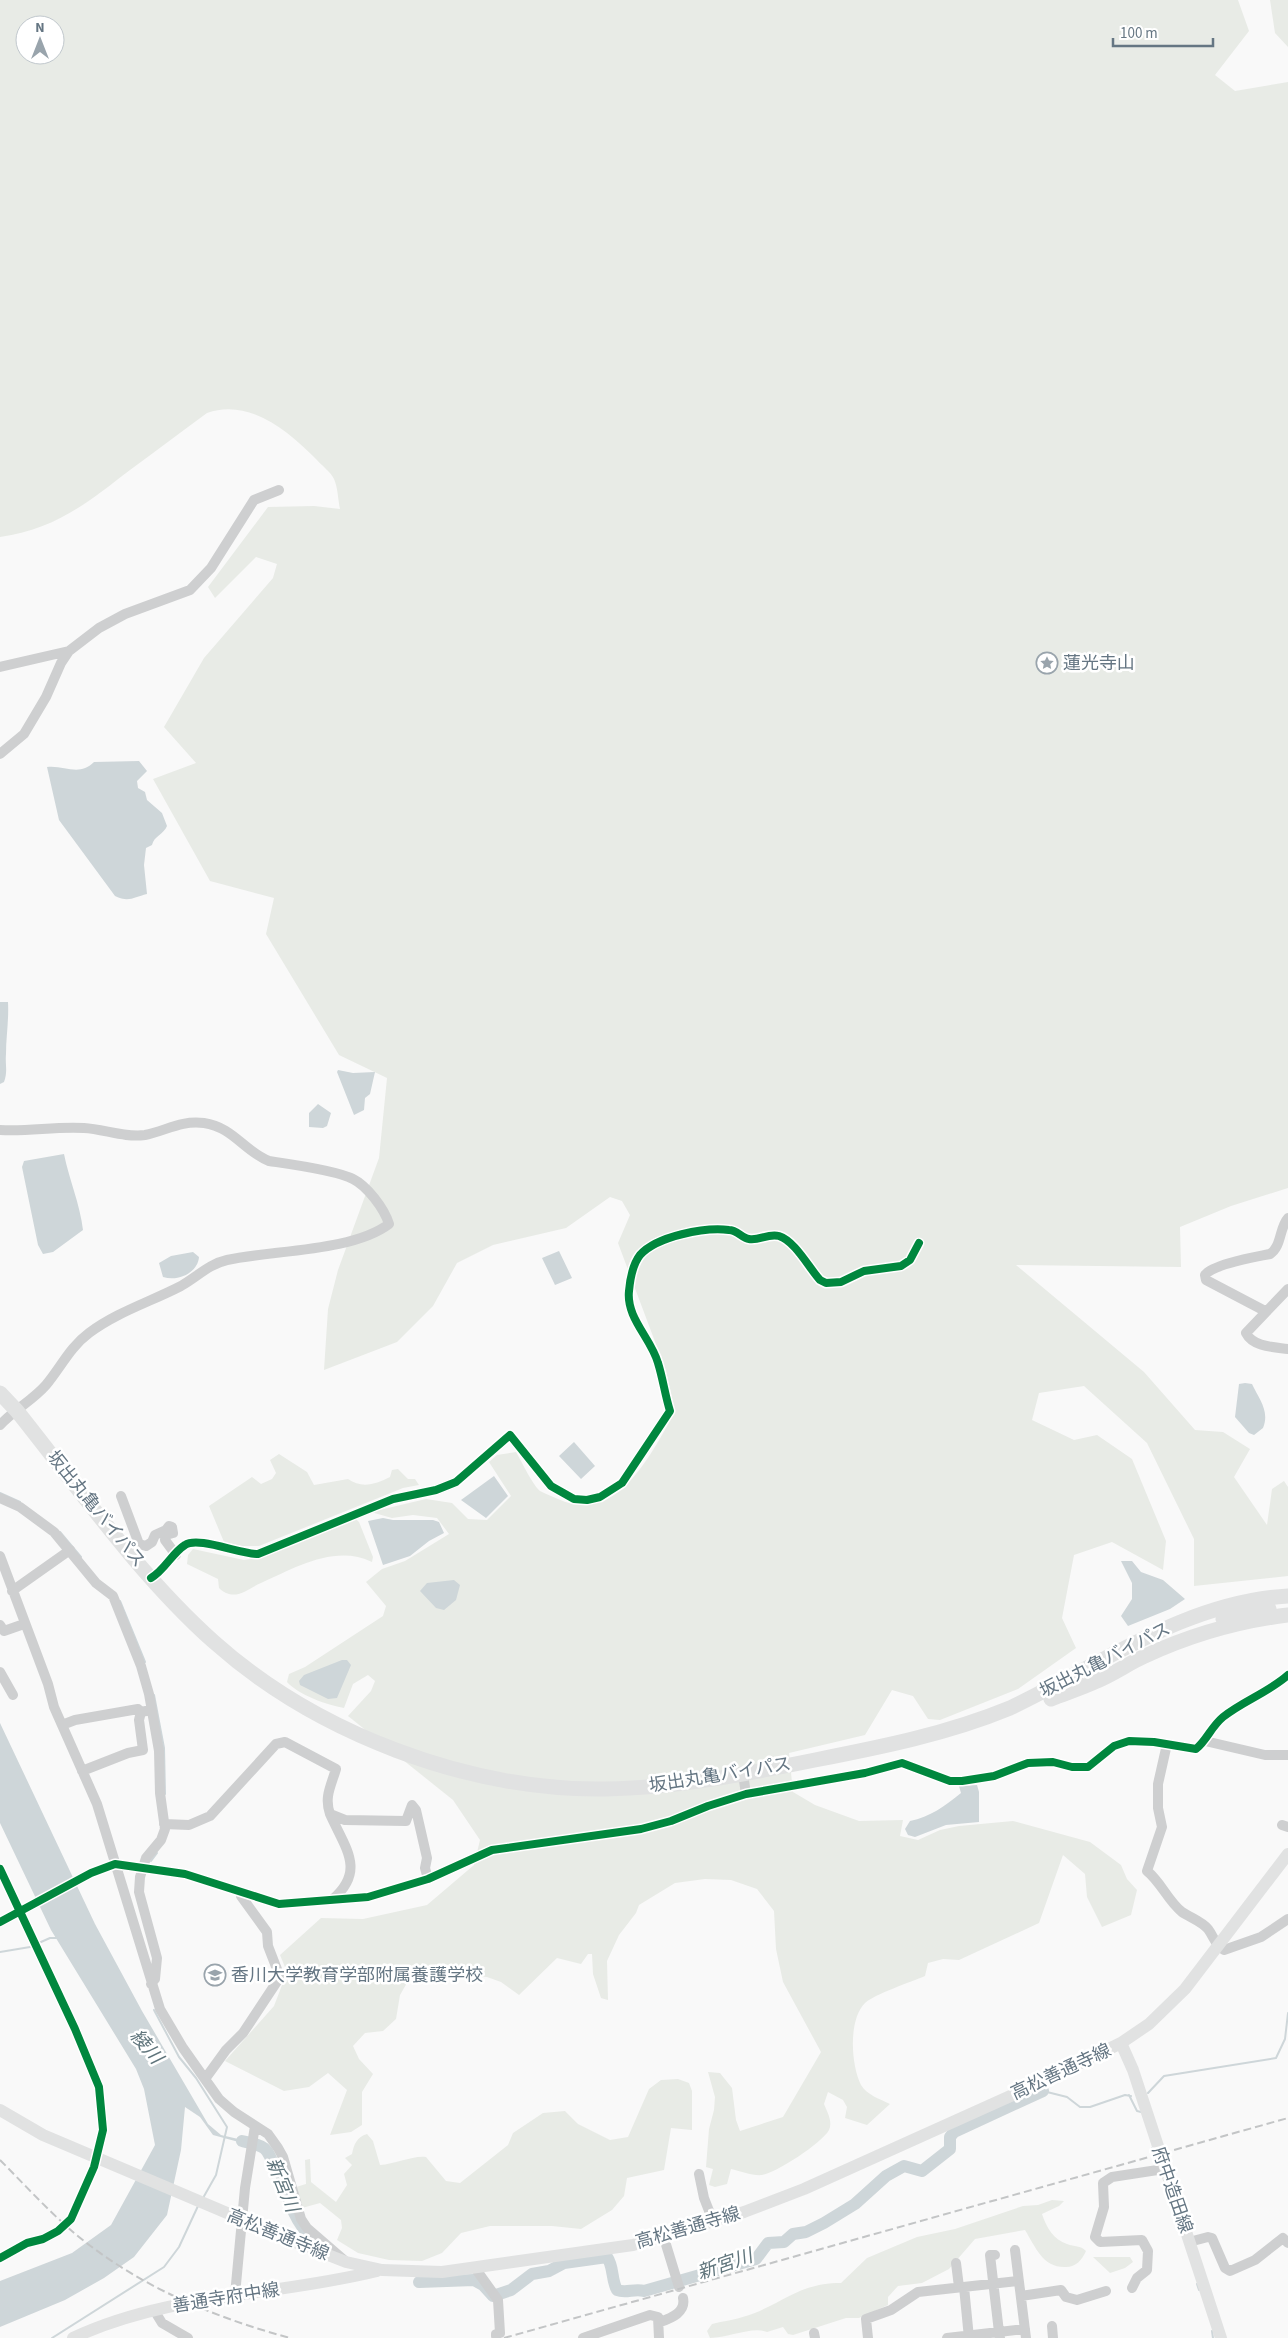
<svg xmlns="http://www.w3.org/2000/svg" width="1288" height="2338" viewBox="0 0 1288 2338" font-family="'Source Sans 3','Noto Sans JP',sans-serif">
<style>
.green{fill:#e8ebe6;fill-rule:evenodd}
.water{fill:#ced6d9}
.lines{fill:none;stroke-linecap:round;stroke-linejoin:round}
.stream{stroke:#ced6d9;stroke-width:2}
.river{stroke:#ced6d9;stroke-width:12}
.minor{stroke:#cecfd0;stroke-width:10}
.major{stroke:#e1e2e2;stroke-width:12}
.highway{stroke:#e1e2e2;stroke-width:15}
.rail{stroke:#c3c5c6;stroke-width:2;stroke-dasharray:8 4;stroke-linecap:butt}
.cycleway-casing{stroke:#fff;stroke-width:11}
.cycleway{stroke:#00873e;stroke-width:8}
.labels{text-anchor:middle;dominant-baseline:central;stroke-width:5;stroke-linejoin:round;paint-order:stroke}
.poi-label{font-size:18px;fill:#657683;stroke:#fff;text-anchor:start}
.street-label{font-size:18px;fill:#657683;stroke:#fff}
.water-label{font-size:19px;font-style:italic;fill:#60757c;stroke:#fff}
</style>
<rect width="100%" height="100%" fill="#f9f9f9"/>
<path class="green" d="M0,0H1238L1249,31L1215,75L1235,91L1288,82V1188L1231,1206L1180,1227L1181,1267L1016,1265L1144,1372L1195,1430L1223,1432L1250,1449L1234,1477L1267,1525L1272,1489L1284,1481L1288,1487V1576L1194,1586V1539L1147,1443L1084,1386L1039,1393L1032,1420L1074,1440L1097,1435L1132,1459L1166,1541L1163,1570L1112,1542L1074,1555L1062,1618L1076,1648L1018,1689L940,1720L928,1719L913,1696L892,1690L865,1735L789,1753L793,1792L815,1805L859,1821L903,1820L900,1836L918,1840L940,1830L959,1826L1013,1821L1090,1842L1121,1865L1127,1879L1137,1890L1131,1915L1102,1927L1087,1897L1085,1874L1063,1855L1039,1923L959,1960L943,1959L928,1963L925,1976C911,1982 875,1994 865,2003C848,2020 851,2065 861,2085C867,2095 880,2099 890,2104L867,2125L845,2118L847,2107L843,2100L828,2092L824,2104C827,2112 833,2121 829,2130C822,2143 776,2173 762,2175C753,2176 740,2171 731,2169L727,2184L715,2187L709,2185L713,2169L706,2167L709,2129L714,2110L715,2097L708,2072L720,2073L732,2088L736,2120L740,2131L783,2117L821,2052L783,1982L776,1949L774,1911L757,1889L731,1880L705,1879L675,1883L639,1905L636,1913L619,1935L607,1961L608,2000L601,1998L593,1974L592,1954H588L581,1964L557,1958L519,1995L501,1982L487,1977L434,1972H426L408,1981L400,1995L396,2019L383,2031L365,2033L353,2046L359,2059L373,2074L362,2092V2125L351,2132L330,2135L347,2090L328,2073L309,2087L284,2091L225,2061L274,2006L287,1972L280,1955L321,1918L363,1919L427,1905L474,1865L480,1840L453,1800L348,1716L371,1691L375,1681L368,1675L353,1684L344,1708C327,1705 299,1695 287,1682L289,1674L305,1667L383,1616L386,1606L366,1582L382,1569L405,1561L449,1534L437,1518L413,1515L392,1518L371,1512L426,1499L452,1503L468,1519L487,1520L511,1496L489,1462L497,1455L516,1452C522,1462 532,1484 540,1491C545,1494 552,1496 558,1499C617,1526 651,1454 675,1412L666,1371L618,1243L630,1215L622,1201L610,1197L566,1228L493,1245L457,1263L433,1306L397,1342L324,1370L328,1309L338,1270L379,1158L387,1078L339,1055L266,934L274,898L210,881L153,779L196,763L164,727L204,658L273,578L277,564L256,557L215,598L208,587L268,507L314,506L340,509C338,500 338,488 334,479C331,472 321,465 316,459C288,431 249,398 207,413C181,432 156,451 130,470C87,503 56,529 0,537ZM25,25H55V55H25Z
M1270,0H1288V47L1275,33Z
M279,1454L307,1472L314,1485L348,1479C362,1489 376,1484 390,1477L392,1470L398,1469L408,1479H415L419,1485L403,1488L259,1546H241L224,1542L209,1506L252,1477L261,1484L272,1479L276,1473L270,1460Z
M356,1519L359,1522L373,1557L372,1562C335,1544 295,1568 261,1583C251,1587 241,1597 229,1594C225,1593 221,1590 219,1588L218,1579L187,1564L188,1555L193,1549L244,1560L264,1557Z
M678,2079L689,2083L692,2091V2130L671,2128L664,2170L627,2178L624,2196L612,2210L581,2229L552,2226H490L461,2233L442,2253L422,2261L389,2260L358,2253L337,2240L342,2228L341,2220L320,2203L302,2208L296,2187L306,2184L305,2160L310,2159L311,2182L336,2202L347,2185L344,2174L352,2165L345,2158L352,2154C354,2144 357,2137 367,2134L373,2141L380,2165C395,2164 414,2155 426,2157L446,2181L460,2183L508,2145L513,2133L543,2113L565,2111L578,2124L610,2140L628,2137L649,2089L661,2080Z
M1052,2200L1064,2201L1059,2206L1042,2214C1046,2227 1054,2240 1067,2244C1075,2247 1080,2245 1086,2251C1082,2260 1076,2267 1066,2267C1043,2268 1036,2248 1025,2230L975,2239L949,2269L922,2283L898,2286L888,2297V2305L859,2318H846L793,2335L788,2334L783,2327L767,2332C753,2326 728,2338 710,2338L707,2331L712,2324C723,2321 735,2320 746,2316C783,2304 798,2283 841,2283L867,2258L917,2237L955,2229L1023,2206L1038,2205Z
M1093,2257H1130L1133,2262L1125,2268L1110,2273Z"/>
<path class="water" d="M139,761L147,771L137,781L138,788L145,792L147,800L162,813L167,826C164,834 154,836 152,845L146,848L144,865L147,894C134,897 129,903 115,896L59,820L47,767C65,765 79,777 94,762Z
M0,1002H8C9,1020 6,1037 6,1054C5,1065 8,1071 4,1082L0,1084Z
M338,1070L353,1073L375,1072L370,1094L365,1098L364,1110L354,1115L337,1072Z
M318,1104L331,1113L327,1126L323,1128L309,1127V1113Z
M64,1154C69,1179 80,1204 83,1230L53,1252L43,1254L38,1245L22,1167L24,1161Z
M559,1251L572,1278L555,1285L542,1258Z
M193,1252L199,1257C198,1272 179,1282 163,1277L159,1263L171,1256Z
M1245,1383L1252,1384C1259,1399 1270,1411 1263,1428L1254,1435L1249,1433L1235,1417L1239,1384Z
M574,1442L595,1466L581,1479L559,1456Z
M494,1476L508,1496L486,1518L461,1500Z
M383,1518L393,1520H433L439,1522L444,1533L429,1541L410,1556L383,1565L368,1521Z
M1121,1561H1132L1141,1572L1163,1580L1185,1599L1170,1609L1128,1626L1121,1616L1132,1599V1583Z
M454,1580L460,1585L456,1600L444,1610L436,1608L420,1591L427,1583Z
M342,1660H347L351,1665L337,1698L328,1699L300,1685L299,1681L304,1675Z
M0,1723L95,1924L142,2011L208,2124L221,2135L247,2141L246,2144L213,2135L200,2117L185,2107L181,2150L167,2215L134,2257L104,2278L65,2300L0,2327V2281L72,2253L111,2225L155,2145L144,2089L136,2069L51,1930L0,1823Z
M977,1785L979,1792V1822L946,1825L915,1837L908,1835L905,1829L910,1821C930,1817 945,1806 961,1793L959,1786Z"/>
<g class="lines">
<path class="stream" d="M0,1493L20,1502
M60,1532L81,1557
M120,1601L145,1662
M154,1695L164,1748L165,1794
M151,1861L157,1853
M41,1942L50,1938H58
M0,1952L30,1947
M154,2010L179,2057L196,2078L227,2127L216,2175L203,2198
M1043,2091L1067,2097L1080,2107H1090L1125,2095L1131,2096
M1148,2093L1164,2076L1276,2058L1285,2039L1288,2013
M1129,2095L1137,2111L1141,2112
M1152,2148L1158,2167
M1197,2284L1199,2290
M1212,2331L1213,2338
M52,2338L164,2267L179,2247L198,2206"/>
<path class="river" d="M242,2141C265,2146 267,2146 275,2169L279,2168C288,2195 291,2218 312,2238
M419,2282L474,2280L483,2285L493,2296L511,2290L532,2274L549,2271L564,2263L607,2257C614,2267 611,2279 617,2290C626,2294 634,2288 644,2291L756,2259L768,2243L784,2242L793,2234L806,2232L824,2223L855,2204L886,2176L904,2166L922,2171L950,2149V2137L954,2132L1043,2091"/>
<path class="minor" d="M0,667L69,651
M0,754L24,734L46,697L61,663L69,651L99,628L125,614L190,590L211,568L254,500L279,490
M0,1130C28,1132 56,1126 84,1128C104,1129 124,1138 145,1135C166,1131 180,1120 204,1123C233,1127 245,1152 269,1161C289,1164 336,1170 353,1179C367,1186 384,1208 389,1224C352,1252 272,1250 227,1260C209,1264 197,1277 181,1286C150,1302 117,1312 89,1333C70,1347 61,1367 46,1385C33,1400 14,1410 0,1425
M1288,1289L1246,1333C1253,1347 1274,1347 1288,1349
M1265,1311L1206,1280L1205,1275C1213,1264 1256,1257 1270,1254C1282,1246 1279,1228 1288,1218
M121,1496L139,1544L146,1546L152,1542L155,1535L166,1530L169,1526L172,1527L173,1533L166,1535L165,1540L176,1555
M0,1498L20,1507L54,1532L96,1583L113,1596L141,1666L149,1694L159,1751L160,1793L165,1829L161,1840L146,1858L140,1877L139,1892L157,1958L155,1979L151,1984
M0,1556L48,1684L54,1707L97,1804L160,2009L183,2048L219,2099L234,2112L268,2134L278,2148L283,2157L301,2219L307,2228L344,2260
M151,1578C165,1570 172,1553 185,1545C198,1536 239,1554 258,1554L393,1499L436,1490L456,1482L510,1435L551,1486L574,1499L587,1500L600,1497L622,1483L670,1411C665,1395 663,1379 658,1363C651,1338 626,1318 629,1291C630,1280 633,1264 640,1255C657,1236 705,1227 729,1230C737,1230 742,1238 749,1239C759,1241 768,1233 779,1236C795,1241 809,1268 820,1280L826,1283L841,1282L864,1271L901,1266L910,1260L919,1243
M12,1591L70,1550
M0,1625L4,1631L24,1624
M0,1672L13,1695
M62,1725L75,1720L138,1709L141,1712L146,1711
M1205,1741L1265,1755H1288
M1167,1744L1158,1784V1808L1162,1827L1147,1871C1161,1882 1168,1901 1182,1912C1191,1918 1201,1921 1208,1929C1214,1937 1215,1945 1224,1950L1261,1937L1288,1919
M82,1771L128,1753L143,1750L139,1720L141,1712
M743,1774L746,1794
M330,1814C345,1848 366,1870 333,1899
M164,1824L189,1825L210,1816L276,1744L285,1742L336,1769C331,1786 324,1797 330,1814L345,1820L406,1821L412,1805L416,1810L427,1858L425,1868L428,1879
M1282,1825L1288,1827
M0,1869L75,2029L99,2087L103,2130L94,2167L71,2219L58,2231L43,2239L27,2243L0,2258
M0,1922L91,1873L115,1864L185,1874L279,1904L368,1897L428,1879L492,1850L641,1829L671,1821L708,1806L746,1794L865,1773L902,1763L950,1781H962L994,1776L1028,1763L1053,1762L1072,1767H1088L1114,1746L1129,1741L1154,1742L1196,1749C1207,1740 1211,1727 1223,1717C1243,1701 1269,1692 1288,1675
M205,2079L226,2050L243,2033L280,1977L268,1946L267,1932L241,1896L242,1892
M699,2174L704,2198L713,2221
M664,2238L679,2287
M1189,2242L1208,2237L1212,2238L1225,2268L1230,2271L1255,2260L1283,2238L1288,2243
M1015,2250L1026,2338
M995,2255H990L999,2332L1025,2329
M956,2263L959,2287
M475,2268L498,2300L500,2333L496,2334V2336
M964,2287L969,2338
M1132,2288L1137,2278L1147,2270L1148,2251L1142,2240L1100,2242L1095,2237L1104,2207L1103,2183L1112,2177L1164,2169
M235,2295L245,2188L255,2126
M1021,2296L1061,2290L1066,2297L1077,2300L1106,2291
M154,2310L162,2323L188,2338
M660,2322C672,2318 686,2312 683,2298
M1052,2326L1053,2338
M814,2333L815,2338
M583,2338L650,2315L658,2317L659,2338
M868,2338L866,2319L891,2310L918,2292L1018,2281
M947,2338L999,2332L1000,2338"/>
<path class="major" d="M1121,2043L1133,2070L1221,2338
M0,2110L43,2135L300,2244L346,2262L382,2270L442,2272L633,2245L744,2212L804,2189L1035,2085L1121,2043L1149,2024L1185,1989L1288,1854
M73,2338C168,2293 277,2296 377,2271"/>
<path class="highway" d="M0,1393L17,1411C80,1490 139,1575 214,1642C316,1733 468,1791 605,1789C676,1788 746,1774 815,1760C881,1747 947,1734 1010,1708C1099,1666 1185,1602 1288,1596
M1223,1619L1269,1609
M1051,1699C1066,1693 1082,1688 1097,1681C1114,1674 1129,1663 1145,1656C1190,1635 1239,1621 1288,1615"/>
<path class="rail" d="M0,2160C26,2186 51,2214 79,2237C141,2287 213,2317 290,2338
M504,2338L1288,2118"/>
<g class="cycleway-casing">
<path id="cycleway" d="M151,1578C165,1570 172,1553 185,1545C198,1536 239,1554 258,1554L393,1499L436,1490L456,1482L510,1435L551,1486L574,1499L587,1500L600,1497L622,1483L670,1411C665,1395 663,1379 658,1363C651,1338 626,1318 629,1291C630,1280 633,1264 640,1255C657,1236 705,1227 729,1230C737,1230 742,1238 749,1239C759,1241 768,1233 779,1236C795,1241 809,1268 820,1280L826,1283L841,1282L864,1271L901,1266L910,1260L919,1243
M0,1869L75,2029L99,2087L103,2130L94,2167L71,2219L58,2231L43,2239L27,2243L0,2258
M0,1922L91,1873L115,1864L185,1874L279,1904L368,1897L428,1879L492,1850L641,1829L671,1821L708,1806L746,1794L865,1773L902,1763L950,1781H962L994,1776L1028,1763L1053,1762L1072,1767H1088L1114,1746L1129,1741L1154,1742L1196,1749C1207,1740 1211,1727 1223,1717C1243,1701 1269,1692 1288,1675"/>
</g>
<use href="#cycleway" class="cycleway"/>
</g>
<defs>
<g id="sight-ring" transform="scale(1.125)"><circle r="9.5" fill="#fff" stroke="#99a4ac" stroke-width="1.5"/><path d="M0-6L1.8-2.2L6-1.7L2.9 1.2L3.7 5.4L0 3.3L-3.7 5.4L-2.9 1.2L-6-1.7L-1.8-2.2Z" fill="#99a4ac"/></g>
<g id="school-ring" transform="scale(1.125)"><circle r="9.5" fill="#fff" stroke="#99a4ac" stroke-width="1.5"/><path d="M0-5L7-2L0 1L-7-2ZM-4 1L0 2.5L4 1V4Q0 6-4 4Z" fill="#99a4ac"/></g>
</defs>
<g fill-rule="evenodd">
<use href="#sight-ring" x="1047" y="663"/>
<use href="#school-ring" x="215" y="1975"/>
</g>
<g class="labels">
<g class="poi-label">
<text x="1063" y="663">蓮光寺山</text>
<text x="231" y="1975">香川大学教育学部附属養護学校</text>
</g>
<g class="street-label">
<text transform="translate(96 1509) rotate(51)">坂出丸亀バイパス</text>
<text transform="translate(1105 1660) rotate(-27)">坂出丸亀バイパス</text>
<text transform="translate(720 1775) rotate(-9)">坂出丸亀バイパス</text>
<text transform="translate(1061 2072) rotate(-25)">高松善通寺線</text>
<text transform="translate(1172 2190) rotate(71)">府中造田線</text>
<text transform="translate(688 2228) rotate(-16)">高松善通寺線</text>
<text transform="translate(278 2235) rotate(22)">高松善通寺線</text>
<text transform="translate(226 2298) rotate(-9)">善通寺府中線</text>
</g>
<g class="water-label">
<text transform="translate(146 2047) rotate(50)">綾川</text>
<text transform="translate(282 2185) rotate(68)">新宮川</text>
<text transform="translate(725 2265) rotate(-19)">新宮川</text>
</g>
</g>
<g transform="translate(40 40)"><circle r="24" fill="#ffffff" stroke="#c1c8cd"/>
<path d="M0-4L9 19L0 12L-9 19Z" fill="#99a4ac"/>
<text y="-8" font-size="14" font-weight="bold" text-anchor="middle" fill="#657683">N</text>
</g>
<path d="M1113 38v8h100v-8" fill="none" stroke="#657683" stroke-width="2.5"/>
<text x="1120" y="38" font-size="15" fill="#657683" stroke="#ffffff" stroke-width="4" paint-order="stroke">100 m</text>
</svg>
